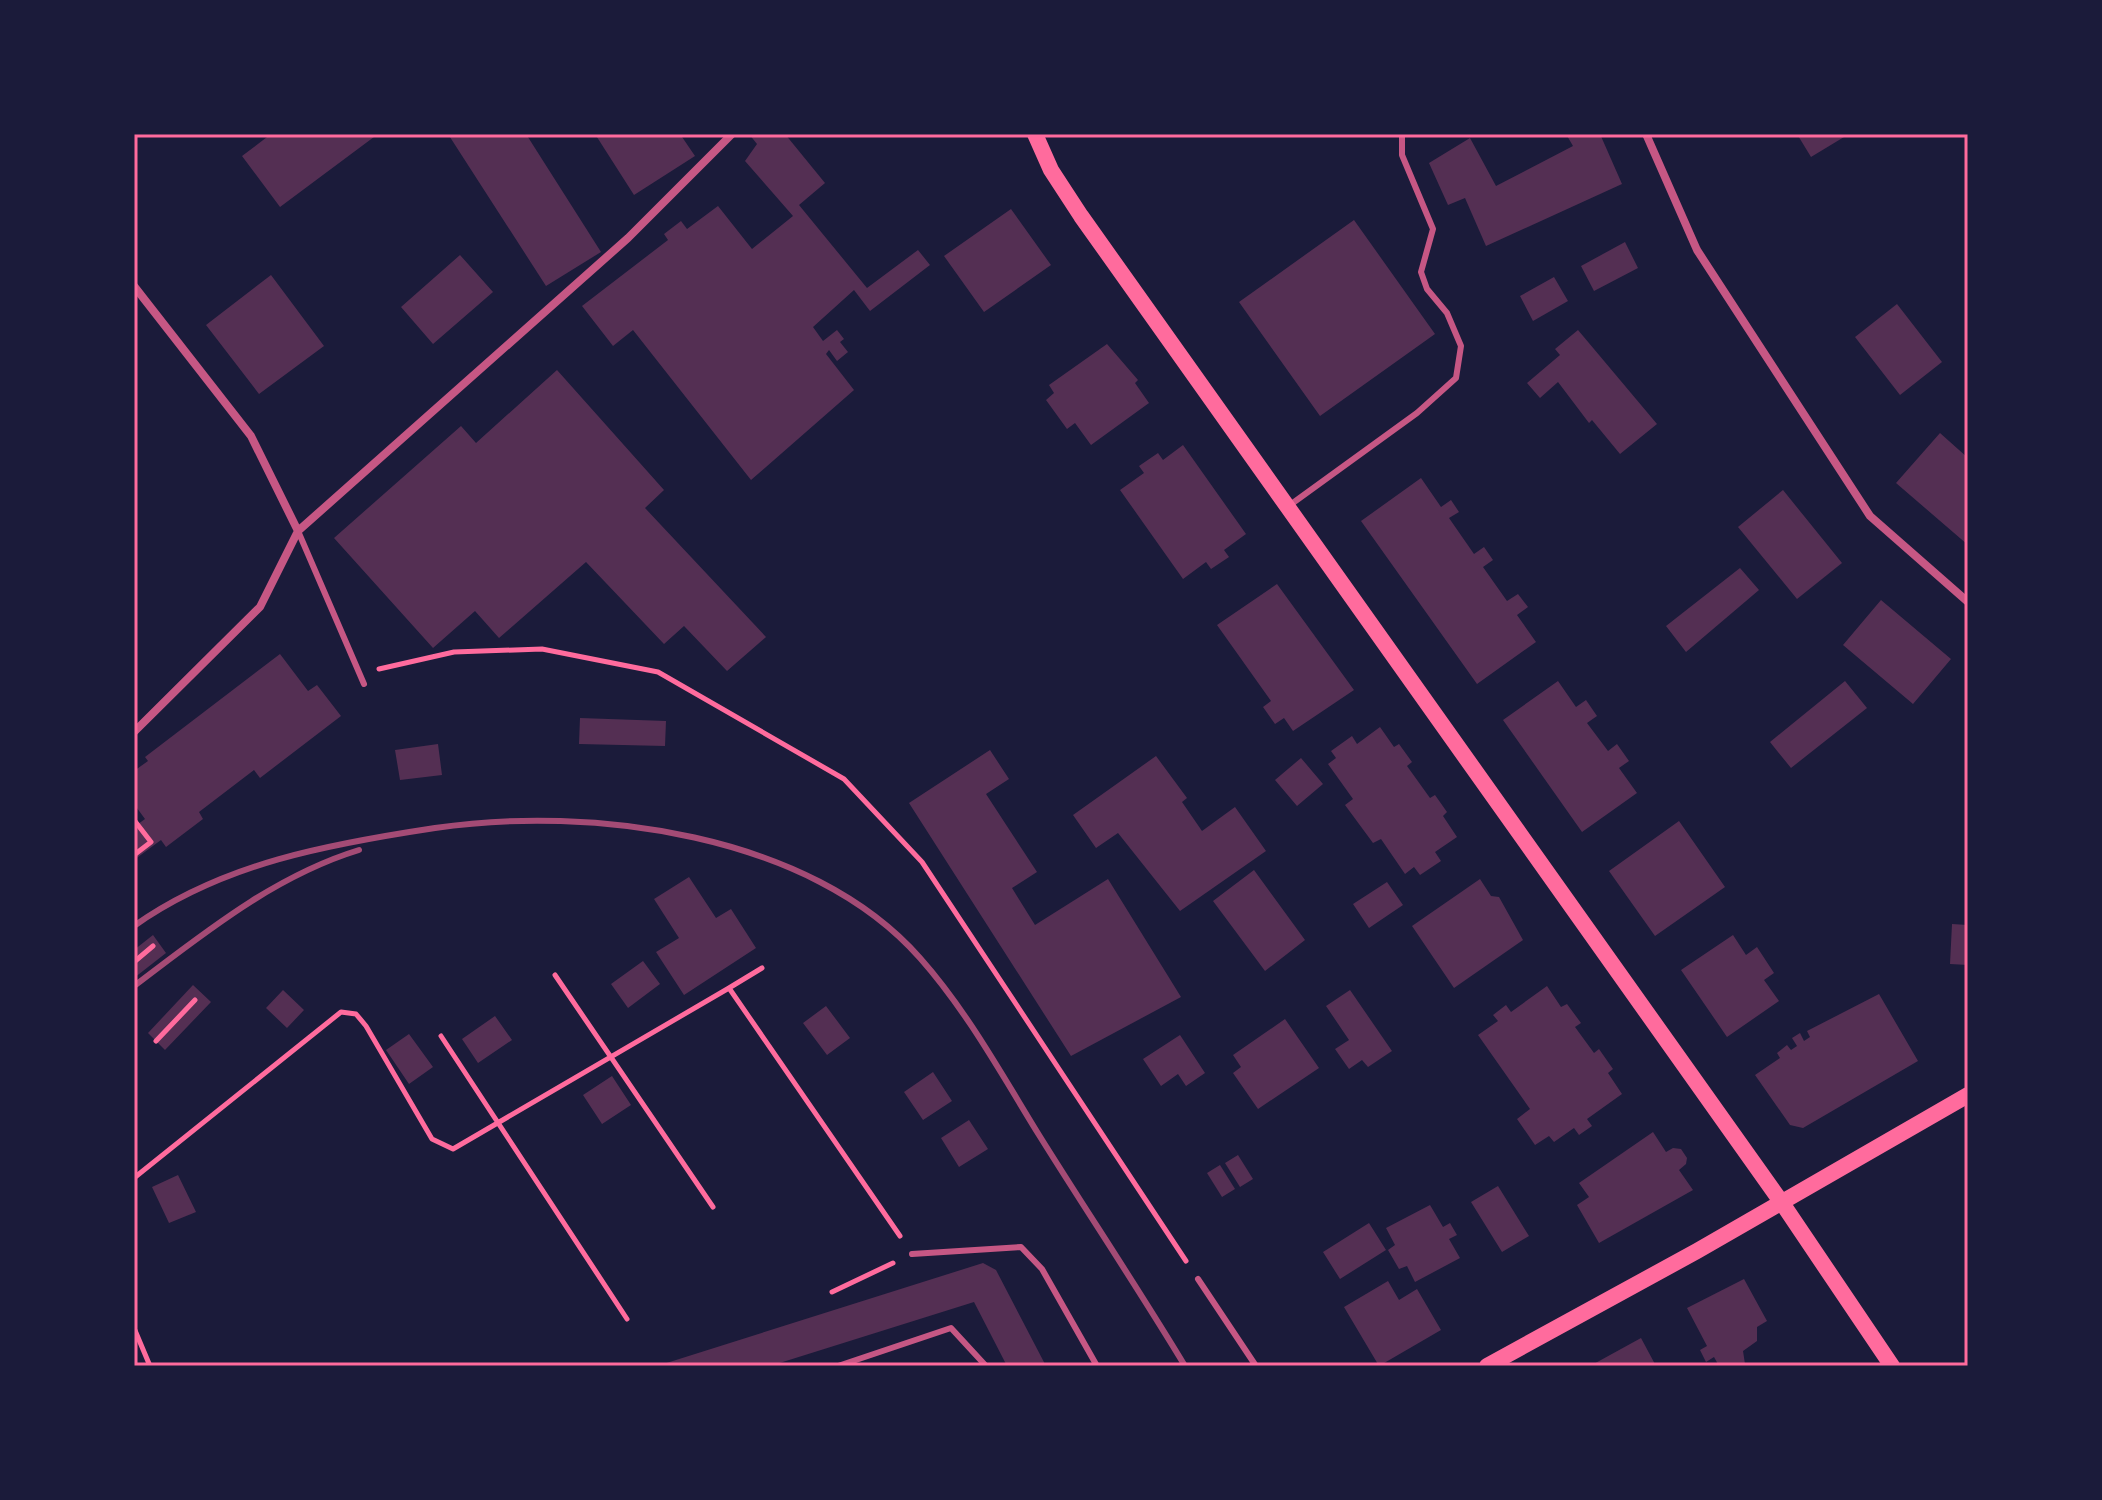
<svg xmlns="http://www.w3.org/2000/svg" width="2102" height="1500" viewBox="0 0 2102 1500" font-family="Montserrat,sans-serif">
<style>
.building{fill:#542f53}
.lines{fill:none;stroke-linecap:round;stroke-linejoin:round}
.path{stroke:#ff6b9d;stroke-width:5}
.service{stroke:#c65784;stroke-width:6}
.minor{stroke:#c65784;stroke-width:8}
.secondary{stroke:#ff6b9d;stroke-width:16}
.rail{stroke:#a44b75;stroke-width:6}
.neatline{fill:none;stroke:#ff6b9d;stroke-width:3}
</style>
<rect width="100%" height="100%" fill="#1b1b3a"/>
<path class="building" d="M271,134H378L280,207L242,156Z
M448,134H526L601,252L546,286Z
M595,134H680L695,156L634,195Z
M749,134H785L825,183L799,205L867,288L918,250L930,265L870,311L854,290L813,327L823,341L837,330L844,339L840,342L848,352L837,361L829,350L826,354L854,390L751,480L633,330L613,346L582,306L668,240L664,234L681,221L687,229L718,206L752,249L793,216L745,161L757,144Z
M1566,134H1600L1622,184L1486,246L1465,198L1448,205L1429,163L1470,138L1496,186L1573,146Z
M1797,134H1849L1811,157Z
M1011,209L1051,265L984,312L944,256Z
M1354,220L1435,334L1320,416L1239,302Z
M1625,242L1638,268L1594,291L1581,266Z
M460,255L493,292L433,344L401,307Z
M271,275L324,346L259,394L206,325Z
M1554,277L1568,301L1533,321L1520,296Z
M1897,304L1942,362L1900,395L1855,337Z
M1578,330L1657,424L1620,454L1592,420L1589,423L1558,382L1540,398L1527,383L1560,355L1555,349Z
M1107,344L1138,380L1135,383L1149,403L1091,445L1075,423L1067,429L1046,400L1054,393L1049,385Z
M557,370L664,490L645,508L766,637L727,671L684,626L664,644L586,562L499,638L475,611L433,648L334,538L461,426L476,443Z
M1940,433L1968,458V545L1896,483Z
M1183,445L1246,534L1224,550L1229,557L1211,569L1206,562L1183,579L1120,490L1144,473L1139,466L1158,453L1163,460Z
M1421,478L1441,507L1451,500L1459,512L1449,518L1474,554L1484,547L1493,560L1483,567L1507,601L1518,594L1528,607L1517,615L1536,642L1477,684L1361,521Z
M1783,490L1842,563L1797,599L1738,527Z
M1740,568L1759,590L1686,652L1666,626Z
M1277,584L1354,690L1293,731L1284,718L1275,724L1263,707L1271,701L1217,625Z
M1881,600L1951,659L1913,704L1843,645Z
M280,654L308,691L317,685L341,716L260,778L254,770L199,812L203,819L166,847L161,840L134,860V827L145,819L134,804V771L148,761L145,757Z
M1558,681L1576,707L1586,700L1597,716L1587,723L1608,751L1617,744L1629,761L1619,768L1637,793L1582,832L1503,720Z
M1845,681L1867,708L1791,768L1770,742Z
M580,718L666,721L665,746L579,744Z
M1380,727L1394,747L1399,744L1412,762L1407,766L1430,798L1435,795L1447,812L1443,816L1457,837L1435,852L1441,861L1420,875L1414,867L1405,874L1381,839L1373,843L1345,805L1353,799L1328,764L1336,758L1331,751L1352,736L1357,744Z
M438,744L442,775L400,780L395,750Z
M990,750L1009,779L986,794L1037,872L1012,888L1035,925L1108,879L1181,997L1071,1056L909,803Z
M1156,756L1187,798L1182,802L1202,831L1235,807L1266,851L1180,911L1118,833L1096,848L1073,815Z
M1301,758L1323,784L1297,806L1275,780Z
M1679,821L1725,887L1655,936L1609,871Z
M1254,870L1305,940L1265,971L1213,901Z
M689,877L716,918L731,909L756,948L684,995L656,952L679,938L654,899Z
M1480,879L1491,896L1499,897L1523,940L1454,988L1412,926Z
M1387,882L1403,905L1369,928L1353,904Z
M1952,924L1968,925V965L1950,964Z
M153,935L166,953L134,978V950Z
M1733,935L1746,955L1757,947L1774,973L1764,980L1779,1001L1727,1037L1681,970Z
M643,961L660,984L628,1008L611,984Z
M193,985L211,1002L165,1050L148,1033Z
M1547,986L1561,1007L1567,1004L1581,1023L1575,1027L1594,1053L1599,1049L1613,1069L1608,1073L1622,1094L1587,1119L1592,1126L1579,1135L1574,1128L1554,1142L1549,1136L1535,1145L1517,1119L1530,1109L1478,1035L1498,1021L1493,1015L1506,1005L1511,1012Z
M283,990L304,1010L287,1028L266,1008Z
M1350,990L1392,1051L1368,1067L1362,1060L1349,1069L1335,1049L1349,1040L1326,1006Z
M1879,994L1918,1061L1803,1128L1790,1125L1755,1075L1780,1058L1777,1053L1787,1045L1791,1050L1797,1046L1792,1038L1800,1033L1804,1041L1810,1037L1807,1031Z
M826,1006L850,1038L827,1055L803,1023Z
M495,1016L512,1040L478,1063L462,1039Z
M1285,1019L1319,1068L1258,1109L1233,1073L1241,1067L1233,1055Z
M409,1034L433,1067L409,1084L386,1050Z
M1180,1035L1205,1073L1186,1086L1178,1074L1161,1086L1143,1059Z
M933,1072L952,1101L923,1120L904,1092Z
M612,1076L631,1105L602,1124L583,1095Z
M969,1120L988,1149L959,1167L941,1138Z
M1653,1132L1666,1152L1673,1148L1681,1149L1687,1158L1686,1164L1679,1170L1693,1190L1599,1243L1577,1205L1589,1197L1579,1183Z
M1238,1155L1253,1179L1240,1187L1225,1163Z
M1220,1165L1235,1189L1222,1197L1207,1173Z
M178,1175L196,1212L169,1223L152,1187Z
M1498,1186L1529,1236L1502,1252L1471,1202Z
M1430,1205L1443,1227L1450,1223L1457,1235L1449,1239L1460,1258L1415,1282L1407,1266L1399,1269L1388,1250L1395,1245L1386,1228Z
M1369,1223L1386,1250L1340,1279L1323,1252Z
M983,1263L996,1270L1046,1366H1007L974,1302L770,1366H657Z
M1744,1279L1767,1321L1757,1327V1341L1743,1351L1745,1364L1719,1366L1714,1357L1706,1362L1700,1350L1707,1346L1687,1308Z
M1388,1281L1399,1300L1417,1289L1441,1330L1379,1366L1344,1307Z
M1641,1338L1656,1366H1590Z"/>
<g class="lines">
<path class="path" d="M379,669L454,652L542,649L658,672L844,779L922,862L1186,1261
M134,820L151,842L134,855
M134,962L153,946
M555,975L713,1207
M729,988L762,968
M441,1036L627,1319
M156,1041L195,1000
M134,1178L341,1012L356,1014L366,1026L432,1139L453,1149L729,988L900,1236
M832,1292L893,1263
M134,1328L150,1366"/>
<path class="service" d="M1290,505L1417,413L1456,378L1461,346L1447,313L1427,289L1421,272L1433,229L1402,155V134
M298,531L364,684
M912,1254L1021,1247L1042,1269L1097,1366
M1198,1279L1256,1366
M838,1366L951,1328L986,1366"/>
<path class="minor" d="M1646,134L1697,250L1870,516L1968,602
M134,286L251,436L298,531
M134,732L260,607L298,531L628,238L732,134"/>
<path class="secondary" d="M1035,134L1051,170L1081,216L1782,1203L1892,1366
M1487,1366L1697,1251L1968,1095"/>
<path class="rail" d="M134,926C223,863 329,844 435,828C590,805 810,833 920,958C967,1011 1002,1075 1039,1135C1087,1212 1138,1288 1185,1366
M134,986C203,934 274,876 359,850"/>
</g>
<rect width="2102" height="1500" fill="none" stroke="#1b1b3a" stroke-width="272"/>
<rect x="136" y="136" width="1830" height="1228" class="neatline"/>
</svg>
